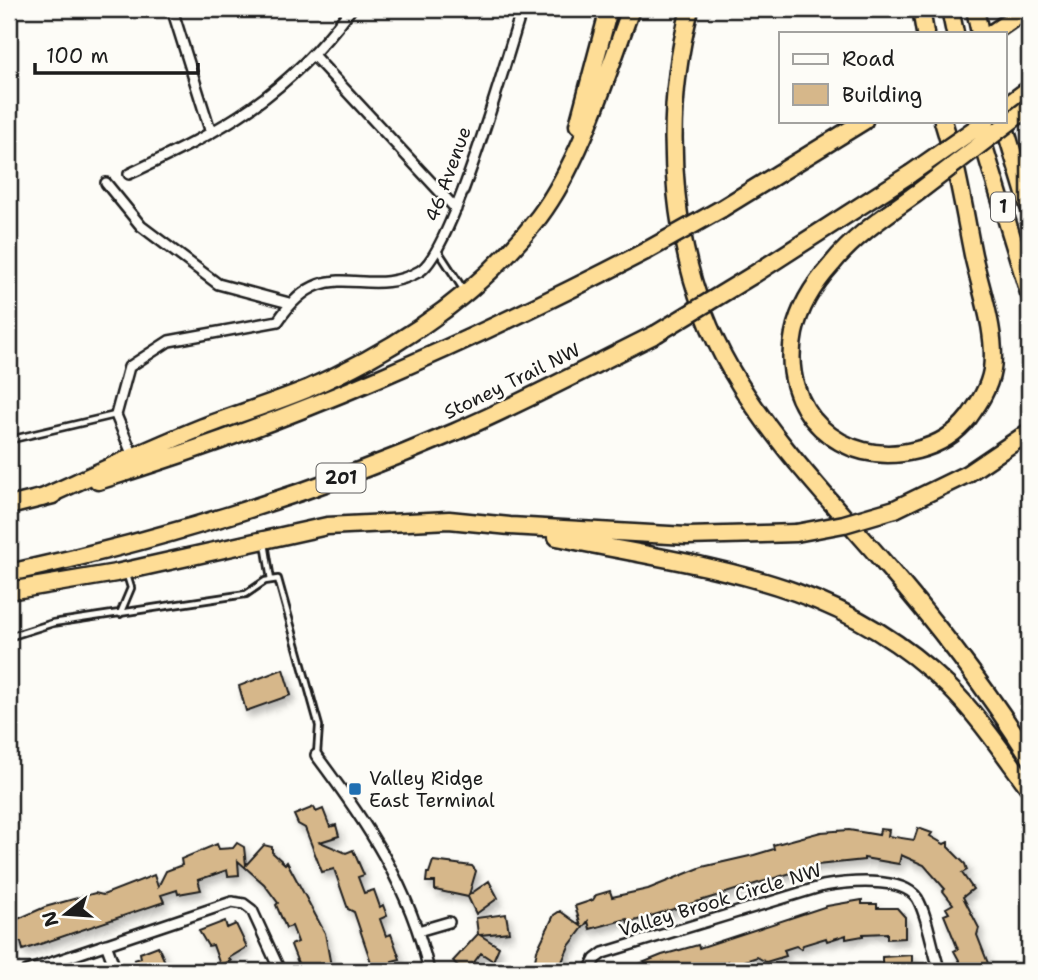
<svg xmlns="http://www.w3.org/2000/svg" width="1038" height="980" viewBox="0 0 1038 980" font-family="'Shantell Sans',sans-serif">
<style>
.building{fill:#d6b78a;stroke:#1c1c1c;stroke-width:2;filter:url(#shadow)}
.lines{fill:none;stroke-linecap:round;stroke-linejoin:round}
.lane-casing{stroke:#1c1c1c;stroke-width:10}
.street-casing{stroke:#1c1c1c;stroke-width:14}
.highway-casing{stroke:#1c1c1c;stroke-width:21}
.lane{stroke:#fdfcf7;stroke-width:4.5}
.street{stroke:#fdfcf7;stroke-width:9}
.highway{stroke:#fedd96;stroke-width:16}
.highway-bridge-casing{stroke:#1c1c1c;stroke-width:21;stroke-linecap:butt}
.highway-bridge{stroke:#fedd96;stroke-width:16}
.poi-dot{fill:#1f6fb2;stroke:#fdfcf7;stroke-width:2.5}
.labels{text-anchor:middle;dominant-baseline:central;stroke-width:5;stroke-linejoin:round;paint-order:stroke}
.shield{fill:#fdfcf7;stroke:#605f5e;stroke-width:2}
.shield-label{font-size:18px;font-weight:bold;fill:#1c1c1c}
.street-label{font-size:19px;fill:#1c1c1c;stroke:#fdfcf7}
.poi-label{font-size:19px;fill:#1c1c1c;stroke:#fdfcf7;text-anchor:start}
</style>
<defs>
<filter id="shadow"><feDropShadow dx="3.5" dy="5.5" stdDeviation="3.5" flood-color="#0004"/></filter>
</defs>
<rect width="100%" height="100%" fill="#fdfcf7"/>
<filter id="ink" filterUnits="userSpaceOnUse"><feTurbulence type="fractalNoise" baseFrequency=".0143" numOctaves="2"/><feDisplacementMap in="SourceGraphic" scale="14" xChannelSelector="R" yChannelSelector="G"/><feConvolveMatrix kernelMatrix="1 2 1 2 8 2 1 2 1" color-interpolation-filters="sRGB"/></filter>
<g filter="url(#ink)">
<path class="building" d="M283,669L291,695L246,711L239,686Z
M314,807L316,812L323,809L330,827L336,825L339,836L320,842L346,853L353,850L364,875L358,877L364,893L374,890L380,907L383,905L387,916L380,919L386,936L391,934L400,959L392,961L393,969L374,971L354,912L348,909L334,869L322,872L305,828L298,824L294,815Z
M918,828L932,833L930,836L944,844L948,842V847L965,864L967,870L962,873L973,889L963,897L979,928L977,935L991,971H965L954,951L958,949L944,915L949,913L946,908L953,904L943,891L945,889L924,865L901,855L899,864L864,858V860L817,865L628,923L627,919L590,929L588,921L569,946L561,964L577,967L576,971H533L537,950L554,915L560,911L581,926L575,906L593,900L596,895L610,891L612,897L648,889L702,867L754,855L774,849L773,845L821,832L849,830L879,835L880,829L889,830L888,836L914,840Z
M237,843L244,847L246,865L264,845L272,847V852L285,864L287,862L325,933L331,966L316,971H307L305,966L300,968L291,945L298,942L292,926L286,928L276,905L278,903L264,884L238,861L239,875L228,876L227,870L198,880L201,890L178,894L177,890L161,895L164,902L23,950L21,942H13L9,929L11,922L45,907L95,893L103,895L154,875L158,887L166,871L182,865L181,859L217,844L219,849L233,848Z
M433,861L472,866L476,871L469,895L489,881L498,898L476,914L468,897L435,890V882H426L427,873H429Z
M862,900V904H877V908H897L905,917V938L887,939V933L863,934V936L846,939V935L827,941L826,938L803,945L801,949L796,946L784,950L786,956L766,962L757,957L745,961L747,967L735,971H731L728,961L705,971H622L662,955L698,945L699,948L827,906Z
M506,914L509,932L480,935L499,947L493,961L481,953L472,965L478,971H463L453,961L478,934L476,918Z
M225,921L227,928L236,924L247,947L229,958L231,961L220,965L213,945L208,946L199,931Z
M158,946L169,971H138L134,960L141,958L140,953Z
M912,955V967H905V971H885L882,966V957Z"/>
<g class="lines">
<g class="lane-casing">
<path id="lane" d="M437,249L463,289
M9,440L115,415
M265,543L271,580
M120,614L131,588L127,575
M9,637L53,623L246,594L265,581L278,579L319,726L317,754"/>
</g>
<g class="street-casing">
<path id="street" d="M172,9L211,133
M313,55L456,209
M129,174C225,129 286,96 351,9
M106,183L141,226L218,284L289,303
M133,456L116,415L129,367L169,341L278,321C326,249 364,303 420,271C452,252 508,53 522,9
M316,755C367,823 410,887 429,971
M418,931L449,922
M106,944L116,971
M27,971L232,902L244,904L252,910L280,971
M589,971L595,959L603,953L823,886C846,882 902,876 917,898C928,916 932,950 940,971"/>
</g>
<g class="highway-casing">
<path id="highway" d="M690,9C660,124 670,265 731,370C771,439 827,497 879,557C934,620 985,686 1029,756
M921,9L925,33
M950,9L955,33
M975,9L980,33
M992,33L1027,9
M1005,107L1029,89
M1003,121L1029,207
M578,125L609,9
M979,130L1029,293
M917,193C888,214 855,235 832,264C815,283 799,308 794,333C778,410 841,470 917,450C937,445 956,434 969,417C979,403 989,388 992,370C997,333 981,291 973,255C964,210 957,165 943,121
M721,209L864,121
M753,275L910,174
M98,481C289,423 469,343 646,251
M42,498C95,474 148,449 203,427C237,414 273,403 307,389C396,350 479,295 539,217C581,161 607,74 631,9
M9,506L53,495
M895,509L967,474L1029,432
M557,537C701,568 835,576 947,685C978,715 1003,753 1029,788
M9,573C161,540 312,494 455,432C523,403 589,367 656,334
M9,591L116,573L327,526L449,520L510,526L687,536L796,533"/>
</g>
<use href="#lane" class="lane"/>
<use href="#street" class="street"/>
<use href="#highway" class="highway"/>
<g class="highway-bridge-casing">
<path id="highway-bridge" d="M910,174L986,121
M917,193L1029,107
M646,251L721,209
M656,334L753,275
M796,533L844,524L895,509"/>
</g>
<use href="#highway-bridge" class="highway-bridge"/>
</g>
</g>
<rect class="poi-dot" x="348" y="782" width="14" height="14" rx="3.5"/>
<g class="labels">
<g class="shield">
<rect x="991" y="192.5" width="24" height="29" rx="5"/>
<rect x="316.5" y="463.5" width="49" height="29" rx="5"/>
</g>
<g class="shield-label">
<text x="1003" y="207">1</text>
<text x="341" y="478">201</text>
</g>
<g class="street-label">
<text transform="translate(448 174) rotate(-70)">46 Avenue</text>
<text transform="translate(512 381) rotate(-26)">Stoney Trail NW</text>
<text transform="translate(720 900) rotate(-17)">Valley Brook Circle NW</text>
</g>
<g class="poi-label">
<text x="369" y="778">Valley Ridge<tspan x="369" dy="22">East Terminal</tspan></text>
</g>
</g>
<rect width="1038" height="980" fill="none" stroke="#fdfcf7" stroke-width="35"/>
<rect x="18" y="18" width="1003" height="945" fill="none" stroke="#1c1c1c" stroke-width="2.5" filter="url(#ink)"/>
<rect x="779" y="32" width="228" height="91" fill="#fdfcf7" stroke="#a3a29f" stroke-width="2"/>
<rect x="793" y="54" width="35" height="10" fill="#fdfcf7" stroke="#a3a29f" stroke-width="2"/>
<text x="842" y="66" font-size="21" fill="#1c1c1c">Road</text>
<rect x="793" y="84" width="35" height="21" fill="#d6b78a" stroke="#a3a29f" stroke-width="2"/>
<text x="842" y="102" font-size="21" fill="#1c1c1c">Building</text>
<g transform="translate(66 914) rotate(253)" stroke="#fdfcf7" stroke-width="5" paint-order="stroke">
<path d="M0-5L12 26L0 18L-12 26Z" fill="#1c1c1c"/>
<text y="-10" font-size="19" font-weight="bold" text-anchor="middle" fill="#1c1c1c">N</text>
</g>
<path d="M35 63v10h163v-10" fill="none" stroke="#1c1c1c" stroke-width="3.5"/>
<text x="46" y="63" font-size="21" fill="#1c1c1c" stroke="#fdfcf7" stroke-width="5" paint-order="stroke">100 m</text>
</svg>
